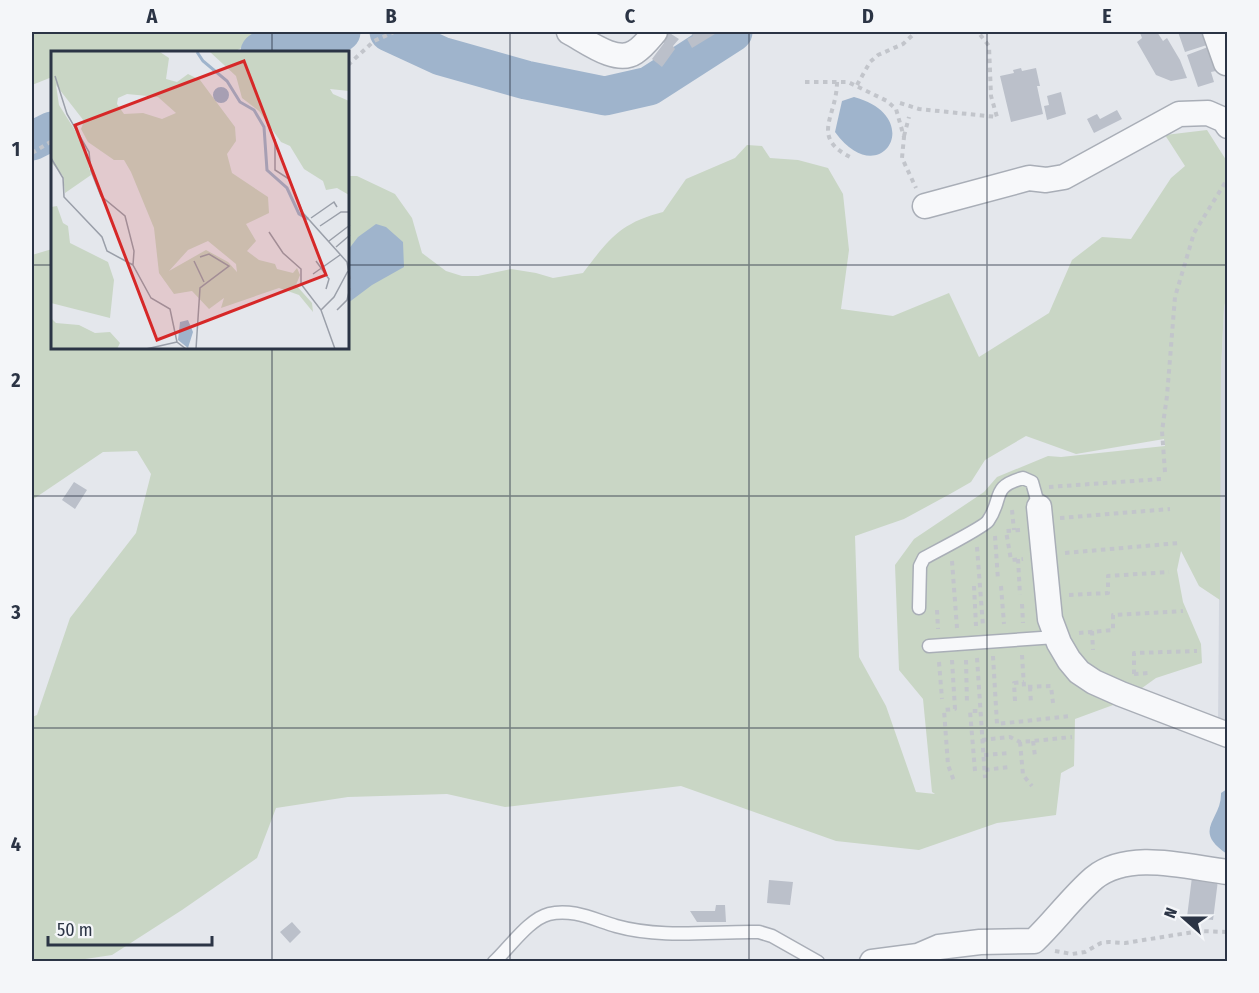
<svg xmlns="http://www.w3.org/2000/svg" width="1259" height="993" viewBox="0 0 1259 993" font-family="'Fira Sans Condensed',sans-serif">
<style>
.built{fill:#d2d6de}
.green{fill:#c9d6c5;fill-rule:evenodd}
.water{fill:#9fb4cc}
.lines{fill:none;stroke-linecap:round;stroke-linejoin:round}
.river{stroke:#9fb4cc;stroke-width:39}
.building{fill:#bbc0ca}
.service-casing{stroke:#a9aeb7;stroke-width:15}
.minor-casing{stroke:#a9aeb7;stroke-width:27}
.path{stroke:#c2c5cb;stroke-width:4;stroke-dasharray:4.5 4.5;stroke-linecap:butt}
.service{stroke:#f7f8fa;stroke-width:12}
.minor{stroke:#f7f8fa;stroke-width:24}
.grid{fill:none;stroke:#2b3445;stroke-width:1.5;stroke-opacity:0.55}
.inset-river{fill:none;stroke:#9fb4cc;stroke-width:3}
.inset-road{fill:none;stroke:#9a9fa9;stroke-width:1.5}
.view{fill:#d62828;fill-opacity:0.15;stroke:#d62828;stroke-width:3}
.inset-edge{fill:none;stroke:#2b3445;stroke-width:3}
.neatline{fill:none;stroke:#2b3445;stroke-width:2}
.grid-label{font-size:20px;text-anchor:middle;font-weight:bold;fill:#2b3445}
</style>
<rect width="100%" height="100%" fill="#e4e7ec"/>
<path class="built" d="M1227,288V730L1218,726L1221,370L1224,308Z"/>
<path class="green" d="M32,32H269L234,52H52V77L32,85Z
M1207,130L1228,163V288L1224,308L1221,370L1220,600L1199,586L1181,551L1177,570L1183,602L1201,644L1202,663L1156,678L1124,701L1075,719L1074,766L1061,773L1056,815L997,823L919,850L836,841L681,786L505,807L447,794L348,797L276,808L257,858L182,910L112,955L72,961H32V717L37,715L70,618L136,533L151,474L137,451L103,452L32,500V255L52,249V348H348V176H357L395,194L412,218L422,253L446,271L462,276H478L511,269L536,273L553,278L583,273C609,239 620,223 663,212L686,179L735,158L747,145L762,146L770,158L798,160L828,168L843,194L849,250L841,309L893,316L949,293L979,357L1049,313L1072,260L1102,237L1131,239L1171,178L1185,166L1165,135ZM1026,436L1076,454L1164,439L1165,446L1061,457L1048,456L997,477L984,492L914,539L895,565L899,670L923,699L932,792L935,794L916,792L886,706L859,657L855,536L904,519L950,494L971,482L985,460Z"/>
<path class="water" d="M854,97C928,117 880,194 835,132L842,101Z
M376,224L386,227L403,242L404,267L372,285L348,303V250L358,237Z
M1227,789V854C1191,830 1222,820 1221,793Z"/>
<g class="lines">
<path class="river" d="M389,32L441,56L526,80L605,96L649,86L733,32
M260,52L275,42L341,32
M32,141L52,131"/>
</g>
<path class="building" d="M668,32L679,39L673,46L675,49L662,67L652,59L664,43L661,41Z
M690,32H713L715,34L692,48L687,39L693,36Z
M1143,32H1157L1163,41L1167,38L1180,60L1187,78L1171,81L1156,75L1137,42L1142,38L1140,33Z
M1178,32H1202L1207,45L1185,52Z
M1208,47L1216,71L1211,72L1214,82L1198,87L1187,55Z
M1021,68L1022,71L1036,68L1040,86H1037L1043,114L1011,122L1000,76L1014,73L1013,70Z
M1061,92L1066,114L1047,120L1044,106L1049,105L1047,96Z
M1117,110L1122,119L1094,133L1087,119L1097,114L1100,119Z
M74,482L87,490L75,509L62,500Z
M1192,877L1218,880L1213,920L1187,917Z
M769,880L793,882L790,905L767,903Z
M716,905H725L726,922H697L690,911H715Z
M292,922L301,932L290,943L280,932Z"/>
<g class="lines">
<g class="service-casing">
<path id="service" d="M919,608L920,566L924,558C935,552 984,527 988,521C1004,498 990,487 1023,478L1032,482L1039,507
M929,646L1056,637
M494,962C510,947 529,919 549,914C572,908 595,920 616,926C662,939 713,931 759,932L772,936L818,962"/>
</g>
<g class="minor-casing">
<path id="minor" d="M569,32C585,40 616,65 635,52C643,47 649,39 655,32
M1215,32L1226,63
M925,206L1029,178L1046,180L1064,177L1179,114L1208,113L1224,120L1228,126
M1039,507L1050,619L1059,643L1069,660L1079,672L1094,682L1121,694L1228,735
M872,962L918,956L939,947L980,942L1034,941C1055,921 1072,897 1094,878C1129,850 1186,867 1228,872"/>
</g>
<path class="path" d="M348,65L374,41L394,32
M805,82H848L887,101L896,109L904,137L902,158L916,188
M837,82C837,117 809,137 852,158
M857,85L870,62L878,55L903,44L916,32
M900,103L919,109L997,117L991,96L989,46L978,32
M904,136L909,117
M32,153L52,141
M1165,472L1162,431L1167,396L1175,297L1194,233L1228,178
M1049,487L1161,479
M1012,510L1014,530
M1060,518L1170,509
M1020,530L1006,531L1011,560L1023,559
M995,536L998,580
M977,547L983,626
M1065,553L1179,543
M1018,559L1020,595
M952,561L957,628
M974,586L976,626
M1001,586L1004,624
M1069,595L1108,593V576L1169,572
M1022,604L1023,623
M937,610L938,629
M1092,631L1093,650
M1079,633L1113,630V615L1183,611
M1022,655L1024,687L1051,686L1053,703
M993,656L997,724L1071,716
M977,658L985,778
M952,660L955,709L944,710L948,765L954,781
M966,660L967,704
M939,662L942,699
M1134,674V653L1197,651
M1134,674L1149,673
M1030,687L1031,704
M1015,701L1014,683L1024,682
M982,740L1010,737L1020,742L1033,741L1072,737
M1033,741L1035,756
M1020,742L1023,775L1032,786
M984,755L1010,753
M985,770L1009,767
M975,771L970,711H981
M1055,951L1072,954L1085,952L1101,943L1109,942L1125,943L1200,931L1228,932"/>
<use href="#service" class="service"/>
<use href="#minor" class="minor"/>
</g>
<path class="grid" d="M272,32V52M510,32V962M749,32V962M987,32V962M32,265H52M348,265H1228M272,348V962M32,496H1228M32,728H1228"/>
<g transform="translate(51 51)">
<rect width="298" height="298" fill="#e4e7ec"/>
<path d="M0,1H109L118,7L115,28L126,31L137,23L149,29L184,76L185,90L176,103L181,122L217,146L218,162L195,173L205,190L196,200L208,209L224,213L226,218L242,222L246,217L249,224L245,234L261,252L262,261L248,244L228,237L170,257L173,247L158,258L141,240L123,243L108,222L103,177L80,121L73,109H63L37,91L30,78L33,70L5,34L8,54L32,92L40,124L14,142L12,125L0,111ZM76,43L107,46L125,62L111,68L92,62L73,63L66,53L67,47ZM157,190L185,213L186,221L177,211L155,199L118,220L137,199ZM159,1H298V40L279,38L282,43L298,50V144L286,137L275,139L272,130L253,118L239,95L230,91L208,60L191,47L185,25ZM6,155L12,172L17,175L19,192L57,211L63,229L59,267L0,252V156ZM0,267L5,272L28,274L44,282L59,281L69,292L66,298H0Z" fill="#c9d6c5" fill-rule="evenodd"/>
<path d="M162 44a8 8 0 1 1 16 0a8 8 0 1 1-16 0ZM137,269L142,281L137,297L127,289L129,271Z" fill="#9fb4cc"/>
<path class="inset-river" d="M146,1L152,10L176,30L189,51L203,59L213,76L216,119L236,137L248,163L257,168"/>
<path class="inset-road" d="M4,25L16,63L38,101L40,120L50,145L74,165L83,200L82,214L100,247L119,258L126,291L135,298M224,88V119L238,128L252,162L296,211L299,228M0,107L12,127L13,146L51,186L56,200L82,214M260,167L283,151L286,156M269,175L290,161H299M218,181L232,202L250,218V233L270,259L284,298M278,190L299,174M285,196L299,184M143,210L153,231M265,210L278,228L275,238M262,223L289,204M270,259L283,246L298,218M286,259L296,249L299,237M95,298L126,291M145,298L149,237L178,215L158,203L149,206"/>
<path class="view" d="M193,10L275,224L106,289L24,74Z"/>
<rect width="298" height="298" class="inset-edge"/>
</g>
<rect width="1259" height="993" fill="none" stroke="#f4f6f9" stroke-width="66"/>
<g transform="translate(1184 918) rotate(291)" stroke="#f4f6f9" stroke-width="4.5" paint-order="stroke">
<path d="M0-4.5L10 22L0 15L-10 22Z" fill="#2b3445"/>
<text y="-9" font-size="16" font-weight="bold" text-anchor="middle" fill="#2b3445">N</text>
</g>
<path d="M48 936v9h164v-9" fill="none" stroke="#2b3445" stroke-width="3"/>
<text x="57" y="936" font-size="18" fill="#2b3445" stroke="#f4f6f9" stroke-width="4.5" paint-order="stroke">50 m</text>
<rect x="33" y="33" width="1193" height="927" class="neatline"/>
<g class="grid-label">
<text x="152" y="23">A</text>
<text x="391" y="23">B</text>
<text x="630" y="23">C</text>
<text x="868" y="23">D</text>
<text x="1107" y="23">E</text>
<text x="16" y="156">1</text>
<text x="16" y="387">2</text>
<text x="16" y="619">3</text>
<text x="16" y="851">4</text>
</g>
</svg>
